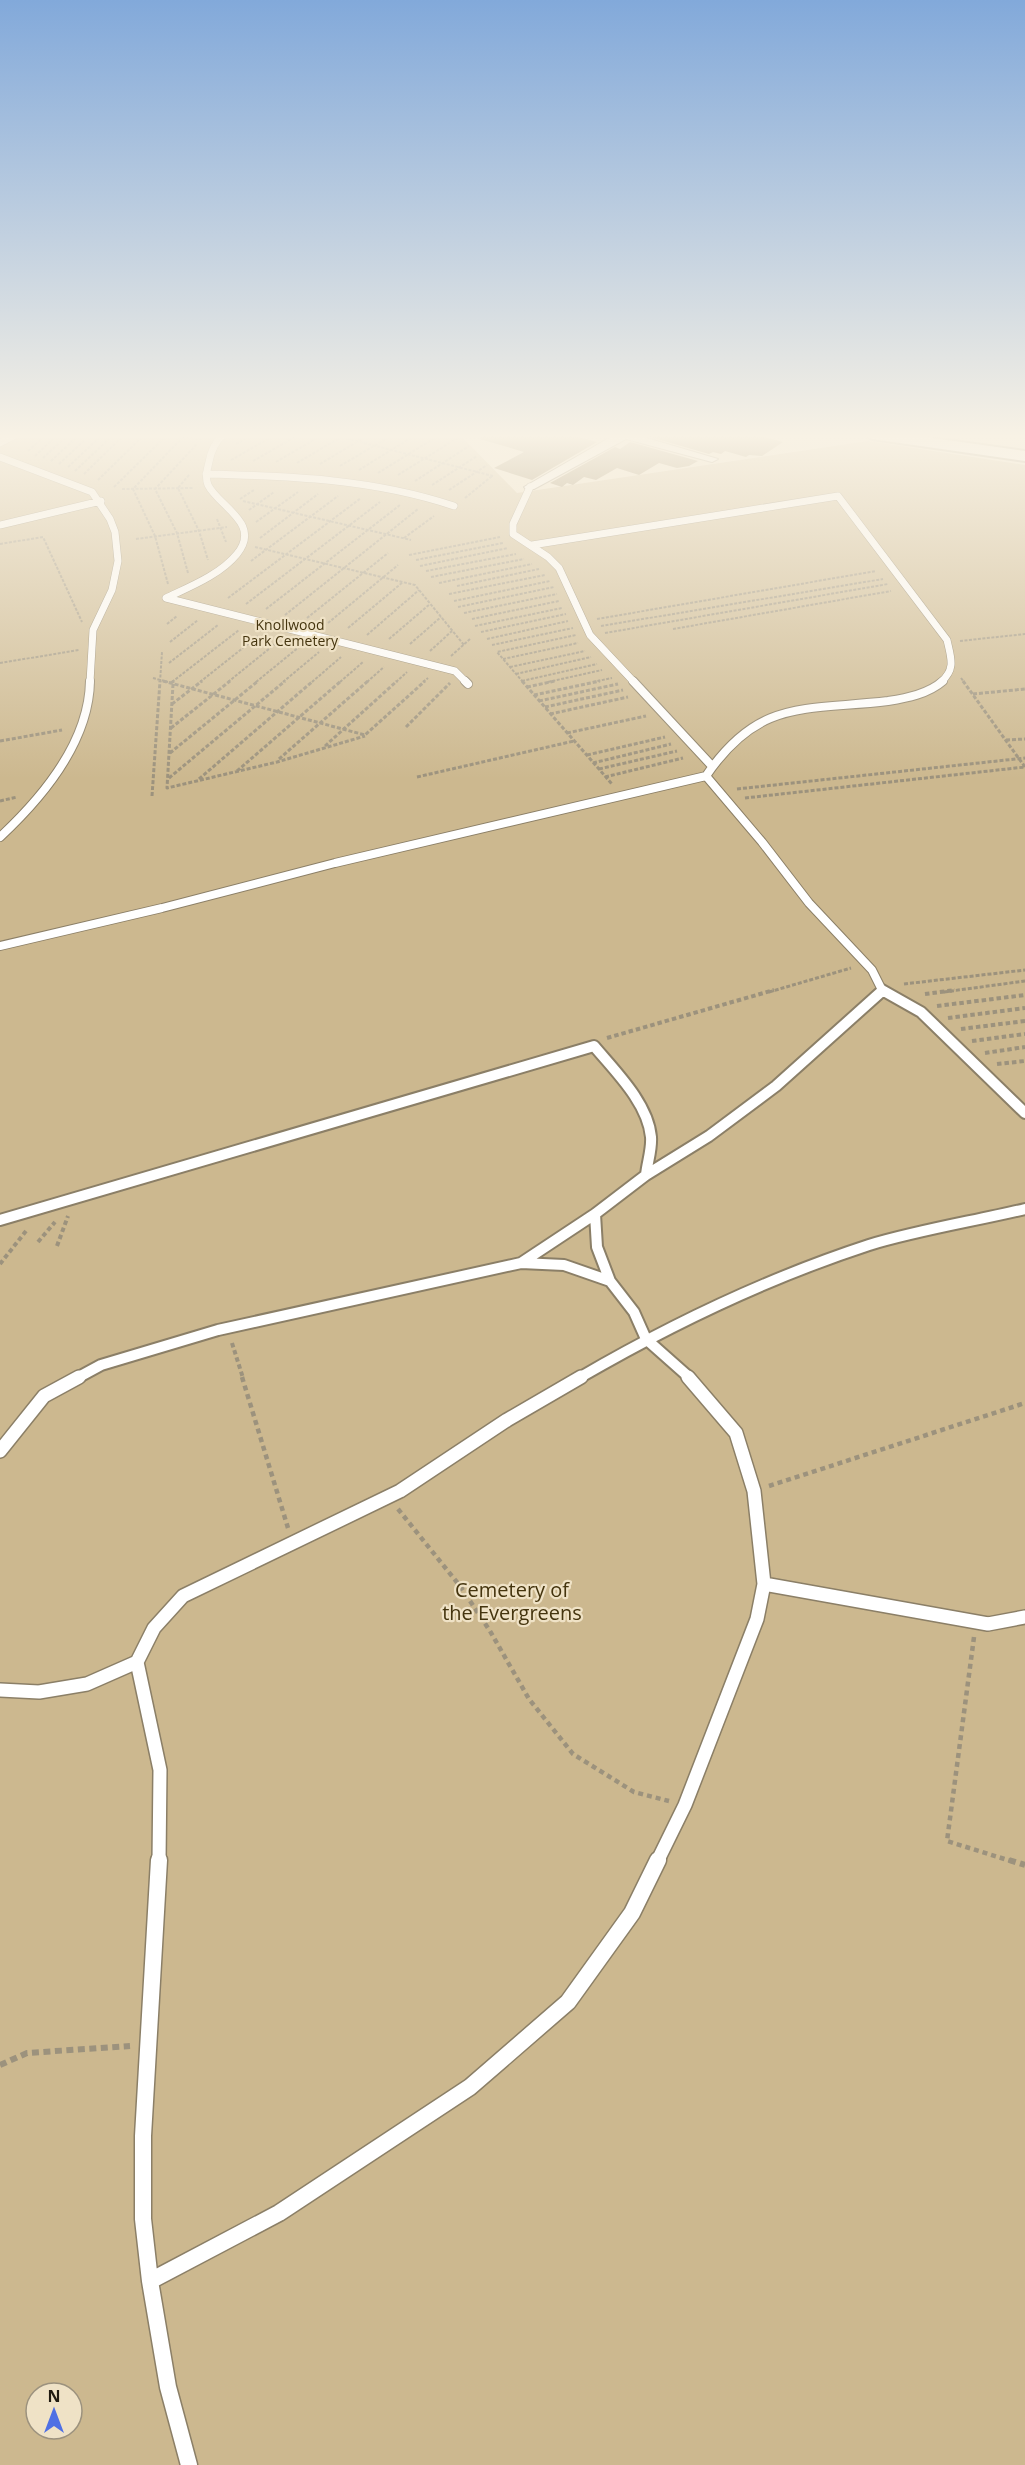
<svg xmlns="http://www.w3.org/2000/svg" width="1025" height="2465" viewBox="0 0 1025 2465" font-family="'Open Sans',sans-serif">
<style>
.green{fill:#ccb88f;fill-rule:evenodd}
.building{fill:#836e43}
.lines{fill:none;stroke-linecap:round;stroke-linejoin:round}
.lane-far4-casing{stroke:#8b7f67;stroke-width:8}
.lane-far3-casing{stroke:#8b7f67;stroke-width:10}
.lane-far2-casing{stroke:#8b7f67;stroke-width:14}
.lane-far1-casing{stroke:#8b7f67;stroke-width:16}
.lane-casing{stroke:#8b7f67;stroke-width:19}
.street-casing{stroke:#8b7f67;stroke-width:2}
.secondary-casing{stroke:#8b7f67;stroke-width:4}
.path-far4{stroke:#9c927d;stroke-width:2;stroke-dasharray:3 1.5;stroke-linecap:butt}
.path-far3{stroke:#9c927d;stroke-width:3;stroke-dasharray:4 2;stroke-linecap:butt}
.path-far2{stroke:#9c927d;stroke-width:4;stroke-dasharray:4.5 3;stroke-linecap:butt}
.path-far1{stroke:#9c927d;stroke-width:4.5;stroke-dasharray:5 4;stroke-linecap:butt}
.path{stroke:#9c927d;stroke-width:6;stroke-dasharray:7 4.5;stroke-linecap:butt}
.lane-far4{stroke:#fff;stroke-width:7}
.lane-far3{stroke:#fff;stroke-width:8}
.lane-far2{stroke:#fff;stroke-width:10}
.lane-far1{stroke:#fff;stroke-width:13}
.lane{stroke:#fff;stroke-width:16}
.street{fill:#fff;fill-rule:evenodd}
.secondary{fill:#fff;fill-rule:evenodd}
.labels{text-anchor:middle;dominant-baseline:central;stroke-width:4.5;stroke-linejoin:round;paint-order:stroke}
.far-park-label{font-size:14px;fill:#44340e;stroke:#efe2c6}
.near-park-label{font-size:20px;fill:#44340e;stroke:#efe2c6}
</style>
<rect width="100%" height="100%" fill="#efe2c6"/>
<path class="green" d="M0,434H459L517,493L868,441L1025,465V2465H0ZM36,2393H72V2429H36Z"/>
<path class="building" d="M481,434H567L597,442L532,480L494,468L524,452L480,439Z
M754,434L783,442L762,456L749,455L746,457L725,451L721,454L713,452L709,454L643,435Z
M630,442L698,461L689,466L677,468L659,463L639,475L617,468L596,480L584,477L573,485L567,483L562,487L550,483L615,447L620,449Z"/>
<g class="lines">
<g class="lane-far4-casing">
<path id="lane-far4" d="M224,434C215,442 211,450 209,462C207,470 205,477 208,485C219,507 262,523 237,554C220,575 189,587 166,598L455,671L466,682
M0,443L17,434
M0,457L92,492L110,519L115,532L118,561L112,590L93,630L90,682
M206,474C291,476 373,479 454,506
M530,487L513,524V534L548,557L559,568L590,635L634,682
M0,525L101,501
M532,545L838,496L947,640C951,658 956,669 941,682"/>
</g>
<g class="lane-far3-casing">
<path id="lane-far3" d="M465,681L468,684
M633,681L712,766
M706,776L762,842L809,903L872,970L883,992
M0,837C43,797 89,742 90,681
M0,946L162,908L335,863L706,776C759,698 805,711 888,701C907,698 928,694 943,681"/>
</g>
<g class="lane-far2-casing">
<path id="lane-far2" d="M882,990L921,1012L1025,1113
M595,1214L597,1247L610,1281
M0,1220L594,1046C615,1071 648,1103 651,1137C652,1150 647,1163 646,1175
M521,1263L595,1214L646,1175L709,1136L776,1086L882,991
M77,1378L101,1365L218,1330L521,1263L564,1265L610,1281L634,1312L646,1339L690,1378
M579,1378C670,1325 768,1278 869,1245C918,1230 975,1221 1025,1209"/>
</g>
<g class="lane-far1-casing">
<path id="lane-far1" d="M0,1451L44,1396L79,1377
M764,1584L988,1624L1025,1617
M0,1690L39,1692L87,1684L137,1662
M159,1862L160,1770L137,1662L154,1628L183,1596L400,1491L507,1420L581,1377
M657,1862L685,1805L757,1619L764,1584L754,1491L736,1433L688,1377"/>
</g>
<g class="lane-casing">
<path id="lane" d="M159,1860L143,2136V2219L150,2281L168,2387L189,2465
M150,2281L279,2213L470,2087L568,2002L632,1913L658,1860"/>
</g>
<g class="street-casing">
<path id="street" d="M616,434H633L718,459L712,462L626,439L534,489H526L524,487Z"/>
</g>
<g class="secondary-casing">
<path id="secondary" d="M864,434H904L1025,451V461L872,439Z"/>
</g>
<path class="path-far4" d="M150,434L201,439
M329,434L493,476
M236,444L254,434
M28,451L47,434
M35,456L58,434
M43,458L69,434
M231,460L277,434
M51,461L80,434
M253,461L300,434
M276,462L324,434
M297,463L346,434
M59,464L91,434
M320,464L370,434
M340,466L394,434
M68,467L103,434
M359,470L417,434
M75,471L114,434
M378,473L441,434
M84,474L125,434
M189,475L178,488L199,531L208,560
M398,475L459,437
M98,480L145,434
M415,481L469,446
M432,485L477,456
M114,487L168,434
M122,489L193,488
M449,490L487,465
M465,498L492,476
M240,499L254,490
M243,501L411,540
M249,510L274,492
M217,519L226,542
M256,522L298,492
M260,538L318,494
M404,538L434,516
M136,539L227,527
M0,544L43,537L82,622
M255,547L415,585L464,645
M409,555L500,537
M416,560L503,543
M251,561L338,496
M420,566L508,548
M426,571L516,554
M188,573L177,533L155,489L197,444
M431,577L524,559
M439,583L532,564
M168,584L155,536L133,489L183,437
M457,586L539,569
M449,594L545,575
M228,598L361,498
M454,601L550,581
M246,604L380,502
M458,607L554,587
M266,609L400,505
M464,613L557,594
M285,615L418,509
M307,618L388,553
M472,619L559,601
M597,619L876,571
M328,623L398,565
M167,624L177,616
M475,626L562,608
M601,626L883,579
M348,628L403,582
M673,629L891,591
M481,632L566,614
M605,633L888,584
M367,635L419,590
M389,639L430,604
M487,639L568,621
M960,641L1025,634
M170,642L198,620
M410,644L441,617
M492,645L573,628
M430,651L452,631
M451,656L470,639
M503,659L578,643
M0,663L79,650
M169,663L218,625
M510,667L585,651
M516,674L591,657
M153,678L168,682
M961,678L964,682
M522,681L597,664
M160,682L162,652
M172,682L239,630
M200,682L258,636
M228,682L280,640
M256,682L299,647
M283,682L319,652
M312,682L341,657
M340,682L363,662
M367,682L384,667
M396,682L407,672
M423,682L428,678
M523,682L497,652L576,635
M548,682L602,670
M593,682L612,678"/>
<path class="path-far3" d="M163,681L365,735L425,681
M522,681L612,784
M963,681L1025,767
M171,683L174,681
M173,684L167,788L277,762L365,736
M527,687L555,681
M973,694L1025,689
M534,695L600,681
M539,701L618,684
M172,704L202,681
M545,707L623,690
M550,714L628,697
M406,727L450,683
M171,728L230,681
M567,733L646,716
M1006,740L1025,739
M0,741L62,730
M325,746L397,681
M170,753L258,681
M587,755L665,737
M279,759L368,681
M593,763L671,744
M599,769L677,751
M237,771L341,681
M417,777L574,741
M605,777L683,758
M169,778L285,681
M199,779L313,681
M737,789L1025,758
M152,796L160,681
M745,798L1025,767
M0,801L17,797
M904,984L1025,970
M769,992L851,968
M944,992L1025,981"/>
<path class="path-far2" d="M925,994L955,990
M937,1006L1025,995
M948,1018L1025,1008
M961,1029L1025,1021
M607,1038L774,990
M972,1041L1025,1034
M985,1053L1025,1047
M997,1064L1025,1061
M38,1242L55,1222
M57,1246L68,1216
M0,1264L26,1231
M232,1343L243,1378"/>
<path class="path-far1" d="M242,1377L288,1528
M769,1486L1025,1403
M398,1509L460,1586L490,1631L529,1699L573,1754L634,1792L669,1801
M974,1637L947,1841L1014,1862"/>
<path class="path" d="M1009,1860L1025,1865
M0,2065L27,2053L130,2046"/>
<use href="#lane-far4" class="lane-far4"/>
<use href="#lane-far3" class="lane-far3"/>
<use href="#lane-far2" class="lane-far2"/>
<use href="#lane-far1" class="lane-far1"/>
<use href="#lane" class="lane"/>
<use href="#street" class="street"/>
<use href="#secondary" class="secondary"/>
</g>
<linearGradient id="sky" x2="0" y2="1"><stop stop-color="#82a9da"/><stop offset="0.56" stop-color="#f8f2e5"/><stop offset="1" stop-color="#f8f2e5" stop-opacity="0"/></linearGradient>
<rect width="1025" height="779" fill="url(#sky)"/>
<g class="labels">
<g class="far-park-label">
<text x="290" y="624">Knollwood<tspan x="290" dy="16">Park Cemetery</tspan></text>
</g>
<g class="near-park-label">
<text x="512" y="1589">Cemetery of<tspan x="512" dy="23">the Evergreens</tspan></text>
</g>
</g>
<g transform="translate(54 2411)"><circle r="28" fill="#efe2c6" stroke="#9c927e" stroke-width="1.5"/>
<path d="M0-4.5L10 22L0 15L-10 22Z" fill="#4f70e4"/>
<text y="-9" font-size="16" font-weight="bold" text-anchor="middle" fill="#201b11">N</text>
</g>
</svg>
